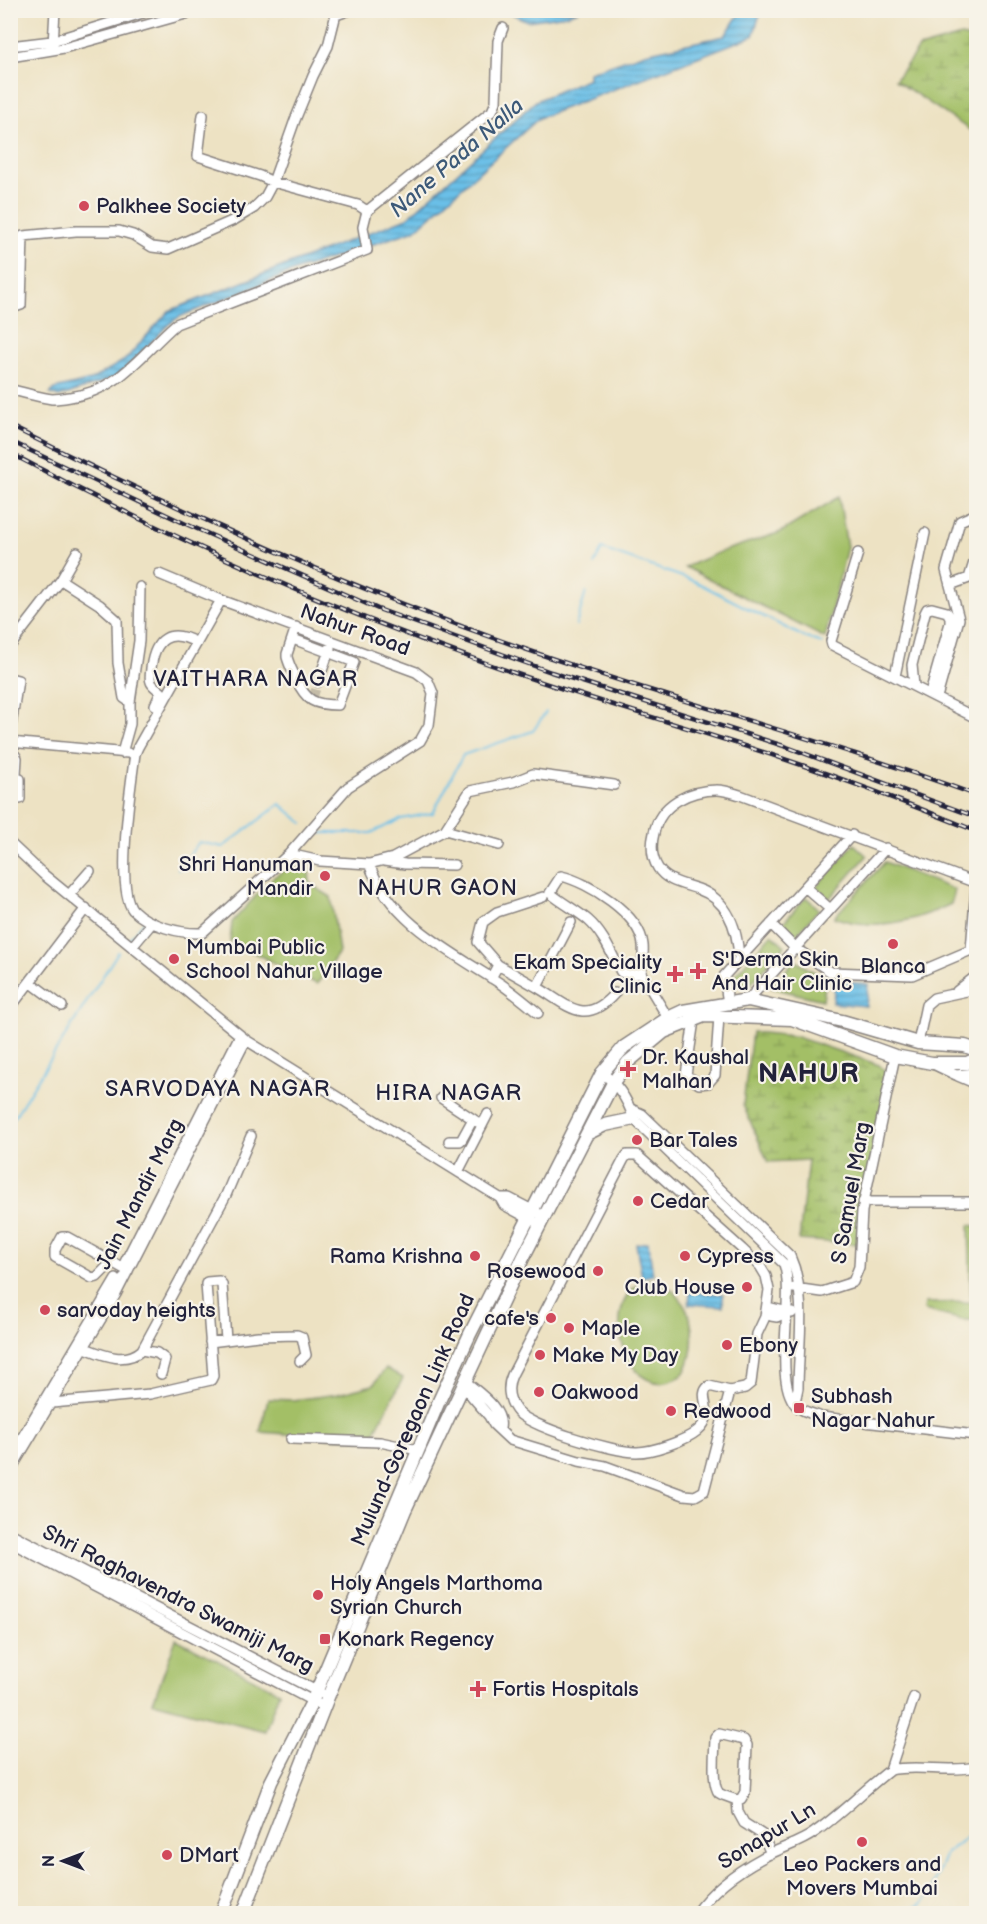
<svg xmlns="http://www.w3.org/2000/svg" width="987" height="1924" viewBox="0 0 987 1924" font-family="'Balsamiq Sans',sans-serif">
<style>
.green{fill:#a3bf66;stroke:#627050;stroke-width:1.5}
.wetland{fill:url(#wetland-marsh);stroke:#627050;stroke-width:1.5}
.water{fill:url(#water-rules);stroke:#467192;stroke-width:1.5}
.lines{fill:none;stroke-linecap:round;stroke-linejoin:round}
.stream{stroke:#6bc0e8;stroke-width:2}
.minor-tunnel{stroke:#c4bca8;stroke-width:9;stroke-dasharray:9 4.5;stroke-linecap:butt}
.minor-casing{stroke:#88827f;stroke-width:12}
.major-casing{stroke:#88827f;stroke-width:15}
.minor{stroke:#fff;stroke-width:9}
.major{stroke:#fff;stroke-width:12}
.rail-casing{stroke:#22223b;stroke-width:4.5}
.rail{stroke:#f7f3e8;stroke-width:2;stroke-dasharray:7;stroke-linecap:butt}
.poi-dot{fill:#d1495b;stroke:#f7f3e8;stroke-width:2}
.labels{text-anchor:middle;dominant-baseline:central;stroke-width:4.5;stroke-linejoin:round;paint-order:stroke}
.poi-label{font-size:21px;fill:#22223b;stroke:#f7f3e8;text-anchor:start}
.street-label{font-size:21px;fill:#22223b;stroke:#f7f3e8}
.water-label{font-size:22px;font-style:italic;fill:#3c5978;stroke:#f7f3e8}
.neighbourhood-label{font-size:22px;letter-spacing:1.5px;fill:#22223b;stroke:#f7f3e8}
.district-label{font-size:27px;font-weight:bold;letter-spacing:1.5px;fill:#22223b;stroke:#f7f3e8}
</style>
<defs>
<pattern id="wetland-marsh" width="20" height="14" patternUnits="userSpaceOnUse" patternTransform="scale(1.5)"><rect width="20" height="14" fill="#a3bf66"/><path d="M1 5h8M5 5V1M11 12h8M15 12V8" fill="none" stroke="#849b55"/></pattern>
<pattern id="water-rules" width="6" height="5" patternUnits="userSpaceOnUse" patternTransform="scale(1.5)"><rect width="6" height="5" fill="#6bc0e8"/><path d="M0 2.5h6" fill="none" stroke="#589cbd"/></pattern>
</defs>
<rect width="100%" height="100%" fill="#f7f3e8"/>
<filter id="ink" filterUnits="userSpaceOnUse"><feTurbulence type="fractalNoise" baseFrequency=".0167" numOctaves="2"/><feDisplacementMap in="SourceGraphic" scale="12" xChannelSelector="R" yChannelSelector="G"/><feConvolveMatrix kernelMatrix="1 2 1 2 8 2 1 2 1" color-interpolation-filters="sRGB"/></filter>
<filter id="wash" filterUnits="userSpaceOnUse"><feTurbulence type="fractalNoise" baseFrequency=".008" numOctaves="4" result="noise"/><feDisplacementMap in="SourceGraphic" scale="24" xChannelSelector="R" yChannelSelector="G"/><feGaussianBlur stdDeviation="1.35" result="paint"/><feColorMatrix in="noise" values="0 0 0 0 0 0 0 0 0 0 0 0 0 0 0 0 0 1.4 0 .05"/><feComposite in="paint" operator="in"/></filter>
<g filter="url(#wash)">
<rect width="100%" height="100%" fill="#ede2c3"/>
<path class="green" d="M839,497L847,547L825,638L685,567L720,552L781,532Z
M854,844L867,856L829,899L816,887Z
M885,862L955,890L951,904C914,922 873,932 834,917Z
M303,867L309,869L310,884L331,897L339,952L317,984L230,941L232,922L272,878L287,869Z
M806,897L819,909L794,937L781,925Z
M772,934L785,946L746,989L733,977Z
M794,960L826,979L823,1000L772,988Z
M969,1225L976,1226V1320H962L924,1310L925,1303L971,1302Z
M651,1280C660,1283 668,1286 675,1293C695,1312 697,1347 685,1371C681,1378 674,1380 666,1382C619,1390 598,1289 651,1280Z
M386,1368L403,1378L373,1435L368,1440L260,1432L268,1399L293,1400L338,1394L373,1385Z
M176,1639L279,1692L265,1731L153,1702Z"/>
<path class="wetland" d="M961,36L976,39V134L895,80L919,48Z
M752,1032L794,1036L879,1065L887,1073L858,1244L799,1240L808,1160L768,1162L743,1105Z"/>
<path class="water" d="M506,11L507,10L579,11L566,15L527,21Z
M741,11H761L753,36L539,118L415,230L297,270L179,317L168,325L117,377L59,397L50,394L55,389L91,380L125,360L169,311L407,218L536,101L589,78V72L645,53L725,36Z
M835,981L868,984L866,1006L833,1003Z
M648,1242L653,1275L642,1277L636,1244Z
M690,1292L723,1294V1306L689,1304Z"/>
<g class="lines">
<path class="stream" d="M594,564L602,549L694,581L804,637L822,643
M576,625L586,592
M319,833H371L401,819L433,813L463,755L533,731L546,712
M178,870L199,842L223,847L280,804L303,823
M129,939L145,921
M13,1119L118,952
M443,1914H461
M902,1914L922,1904L930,1894L946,1853L976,1830"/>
</g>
</g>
<g filter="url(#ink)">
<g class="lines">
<path class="minor-tunnel" d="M313,698L318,682"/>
<g class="minor-casing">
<path id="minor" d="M336,15L350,10
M53,45L55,10
M10,46L52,41L152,10
M10,57L64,48L200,10
M367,211L492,111L496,102L498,41L503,28
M12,308L21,305L23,236L76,231H119L133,235L152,247L168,249L234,220L254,208L265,197L273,182L295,120L313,76L328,46L337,10
M10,389C24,393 38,397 52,399C58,399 64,398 70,397C119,391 141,354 176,324L367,250L363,227L367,211L358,205L273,182L260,176L198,156L203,115
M858,553L831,641L832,645L976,718
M159,574L221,600
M61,580L100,605L117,620L118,663L124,698L130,702V724L122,753
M950,585L969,578L976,556
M221,600L416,672L428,681L433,693L429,725L420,741L348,787L289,854L202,933C181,934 149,926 133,910C115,889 131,783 135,754L138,747Z
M293,639L354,662L338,705C314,705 306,701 296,679C293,672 289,665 287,657V654L296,627
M10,646L61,580L77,552
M895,676L925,533
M10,678L18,680L10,732
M318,682L330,648
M914,686L912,665L925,613L927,609L932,608L947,612L950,617V623L930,693
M937,697L959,619L946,570L960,521L976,514
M130,702L139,641L140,587
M155,705L161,692C158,689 152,686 151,682C149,678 151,672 151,668C155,638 170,628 197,643
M10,742L128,753
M10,754L15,755L17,758L16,774L10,775
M10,778L20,779V799
M445,830L499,845
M10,843L43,874L246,1040L500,1198H509L538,1213
M289,854L320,861L369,864C391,923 452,952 501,984C514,993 526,1003 538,1013
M384,861L405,864L454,865
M369,864L393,858L445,830L470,791L513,782L533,774L614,785
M805,887L830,909
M69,895L90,871
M771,924L795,948L831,972L912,975L971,950L976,887
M132,947L152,923
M739,960C738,931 729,900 698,889C684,884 667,882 658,868C651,857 651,845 654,833C660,804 689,790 717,790C725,790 733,793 740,795L976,883
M498,965L537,987L571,922
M641,973C642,964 644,954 643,945C640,914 588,882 561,876L550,893C562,903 576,910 588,920C603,933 612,955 621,972L629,975L641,973L668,1018
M491,978L498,965L478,942L483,922L497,912L543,897
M30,982L62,1006
M537,987C569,1006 585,1027 615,993
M957,991L976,976
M748,1000L886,848
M728,1004L724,976L852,835
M10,1008L86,908
M694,1020L686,1075L699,1084L708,1083L715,1075L719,1016
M918,1043L926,1005L934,998L976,989
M933,1064L956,1075L976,1073
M602,1073C618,1084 628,1101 634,1119L784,1264C796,1298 770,1386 799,1408C805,1412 814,1414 821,1417L976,1435
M958,1076L972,1082H976
M441,1098L482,1125
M631,1109L642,1114L790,1256C808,1296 798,1346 798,1388L795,1402
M449,1141H460L462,1139L473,1119
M458,1172L488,1114
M500,1198L504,1205L541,1225
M863,1202H976
M112,1262L97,1277L92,1278L55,1257V1250L62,1237H67L128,1271
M125,1262L240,1035
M794,1288L822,1292L853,1282L859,1267L862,1211L895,1056
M771,1308L792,1313
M771,1316L777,1317L786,1313
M226,1340L258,1336L297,1335L302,1337L306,1355L300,1361
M85,1348C103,1355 125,1365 142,1350L226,1195L251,1136
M142,1350L157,1353L165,1359L161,1374
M466,1382C479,1393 504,1409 500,1428
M463,1386L489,1416L494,1425L510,1440L579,1461L605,1466L684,1495L695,1496L704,1491L730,1391L745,1388L751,1383L757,1334L765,1317L769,1290L766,1276L760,1266L742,1249L637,1155H627L624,1159L512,1375C507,1386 508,1399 516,1410C526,1426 616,1453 637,1452C652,1452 685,1441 697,1431C719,1413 695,1397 709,1386L730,1391
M52,1403L150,1394L211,1380L213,1376L206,1284L207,1282L219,1281L222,1284L226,1340L210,1342
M291,1439L380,1442L418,1450
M10,1458L116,1279
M10,1471L116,1294L246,1040
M10,1533L328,1697
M10,1542L324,1707
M890,1770L914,1697
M737,1800L741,1799L745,1792L747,1745L744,1740L719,1734L715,1738C715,1749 711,1785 719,1793C723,1796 732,1798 737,1800L738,1812L744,1823L763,1835L771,1854
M695,1914C712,1890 736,1872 762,1858C779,1848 799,1844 815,1832C841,1814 864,1790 890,1770C918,1764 948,1773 976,1767"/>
</g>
<g class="major-casing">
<path id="major" d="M587,1134L605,1125L634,1119
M221,1914L271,1782L312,1702L439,1401L470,1334L602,1073L624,1047L668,1018L683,1011L748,1000L842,1021L918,1043L965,1046L976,1050
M243,1914L328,1697L405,1510L523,1258L614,1081L628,1062L664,1032L704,1016L792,1019L895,1056L932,1063H967L976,1059"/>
</g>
<use href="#minor" class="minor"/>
<use href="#major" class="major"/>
<g class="rail-casing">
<path id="rail" d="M10,426C167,505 326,578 491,637C651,695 817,737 976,795
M10,441L186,524L378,609L551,672L787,747L976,817
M10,453C162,534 321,605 483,662C581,697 682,725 781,758C847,780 912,805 976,831"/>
</g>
<use href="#rail" class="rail"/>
</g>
</g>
<g class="poi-dot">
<circle cx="84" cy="206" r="6"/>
<circle cx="325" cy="876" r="6"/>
<circle cx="893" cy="944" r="6"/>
<circle cx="174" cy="959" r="6"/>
<path d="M695 962h6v6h6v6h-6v6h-6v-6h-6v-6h6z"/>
<path d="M672 965h6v6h6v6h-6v6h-6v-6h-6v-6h6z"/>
<path d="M625 1060h6v6h6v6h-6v6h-6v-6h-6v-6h6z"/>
<circle cx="637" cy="1140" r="6"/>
<circle cx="638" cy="1201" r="6"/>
<circle cx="475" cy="1256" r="6"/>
<circle cx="685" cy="1256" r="6"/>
<circle cx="598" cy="1271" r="6"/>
<circle cx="747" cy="1287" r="6"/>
<circle cx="45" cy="1310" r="6"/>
<circle cx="551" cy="1318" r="6"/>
<circle cx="569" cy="1328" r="6"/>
<circle cx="727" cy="1345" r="6"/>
<circle cx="540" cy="1355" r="6"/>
<circle cx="539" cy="1392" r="6"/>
<rect x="793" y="1402" width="12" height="12" rx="3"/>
<circle cx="671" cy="1411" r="6"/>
<circle cx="318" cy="1595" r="6"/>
<rect x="319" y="1633" width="12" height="12" rx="3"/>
<path d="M475 1680h6v6h6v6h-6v6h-6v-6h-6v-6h6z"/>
<circle cx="862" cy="1842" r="6"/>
<circle cx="167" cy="1855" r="6"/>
</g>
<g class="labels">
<g class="poi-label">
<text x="96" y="206">Palkhee Society</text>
<text x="313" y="864" text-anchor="end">Shri Hanuman<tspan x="313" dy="24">Mandir</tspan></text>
<text x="186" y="947">Mumbai Public<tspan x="186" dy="24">School Nahur Village</tspan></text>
<text x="712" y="959">S'Derma Skin<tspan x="712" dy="24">And Hair Clinic</tspan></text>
<text x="662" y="962" text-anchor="end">Ekam Speciality<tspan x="662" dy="24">Clinic</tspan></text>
<text x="893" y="966" text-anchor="middle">Blanca</text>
<text x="642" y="1057">Dr. Kaushal<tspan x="642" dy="24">Malhan</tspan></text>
<text x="649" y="1140">Bar Tales</text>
<text x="650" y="1201">Cedar</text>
<text x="463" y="1256" text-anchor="end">Rama Krishna</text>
<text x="697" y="1256">Cypress</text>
<text x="586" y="1271" text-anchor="end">Rosewood</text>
<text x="735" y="1287" text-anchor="end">Club House</text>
<text x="57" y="1310">sarvoday heights</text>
<text x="539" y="1318" text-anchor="end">cafe's</text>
<text x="581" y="1328">Maple</text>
<text x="739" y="1345">Ebony</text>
<text x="552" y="1355">Make My Day</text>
<text x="551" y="1392">Oakwood</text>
<text x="811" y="1396">Subhash<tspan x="811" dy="24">Nagar Nahur</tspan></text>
<text x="683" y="1411">Redwood</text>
<text x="330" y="1583">Holy Angels Marthoma<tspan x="330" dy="24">Syrian Church</tspan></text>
<text x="337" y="1639">Konark Regency</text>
<text x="492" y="1689">Fortis Hospitals</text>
<text x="179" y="1855">DMart</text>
<text x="862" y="1864" text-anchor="middle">Leo Packers and<tspan x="862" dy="24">Movers Mumbai</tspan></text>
</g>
<g class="street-label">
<text transform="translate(355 630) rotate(20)">Nahur Road</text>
<text transform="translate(851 1193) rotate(-80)">S Samuel Marg</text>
<text transform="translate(140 1194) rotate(-63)">Jain Mandir Marg</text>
<text transform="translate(413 1420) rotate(-66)">Mulund-Goregaon Link Road</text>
<text transform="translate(178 1599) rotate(27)">Shri Raghavendra Swamiji Marg</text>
<text transform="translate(767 1836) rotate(-31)">Sonapur Ln</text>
</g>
<g class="water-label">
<text transform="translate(457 158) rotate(-41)">Nane Pada Nalla</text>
</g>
<g class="neighbourhood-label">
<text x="256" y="679">VAITHARA NAGAR</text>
<text x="438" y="888">NAHUR GAON</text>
<text x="218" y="1089">SARVODAYA NAGAR</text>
<text x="449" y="1093">HIRA NAGAR</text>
</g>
<g class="district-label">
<text x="809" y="1074">NAHUR</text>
</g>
</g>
<rect width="987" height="1924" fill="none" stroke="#f7f3e8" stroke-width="36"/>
<g transform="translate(63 1861) rotate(270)" stroke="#f7f3e8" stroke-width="4.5" paint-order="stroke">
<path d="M0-4.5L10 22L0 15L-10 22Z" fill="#22223b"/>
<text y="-9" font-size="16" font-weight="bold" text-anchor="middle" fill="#22223b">N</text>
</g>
</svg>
